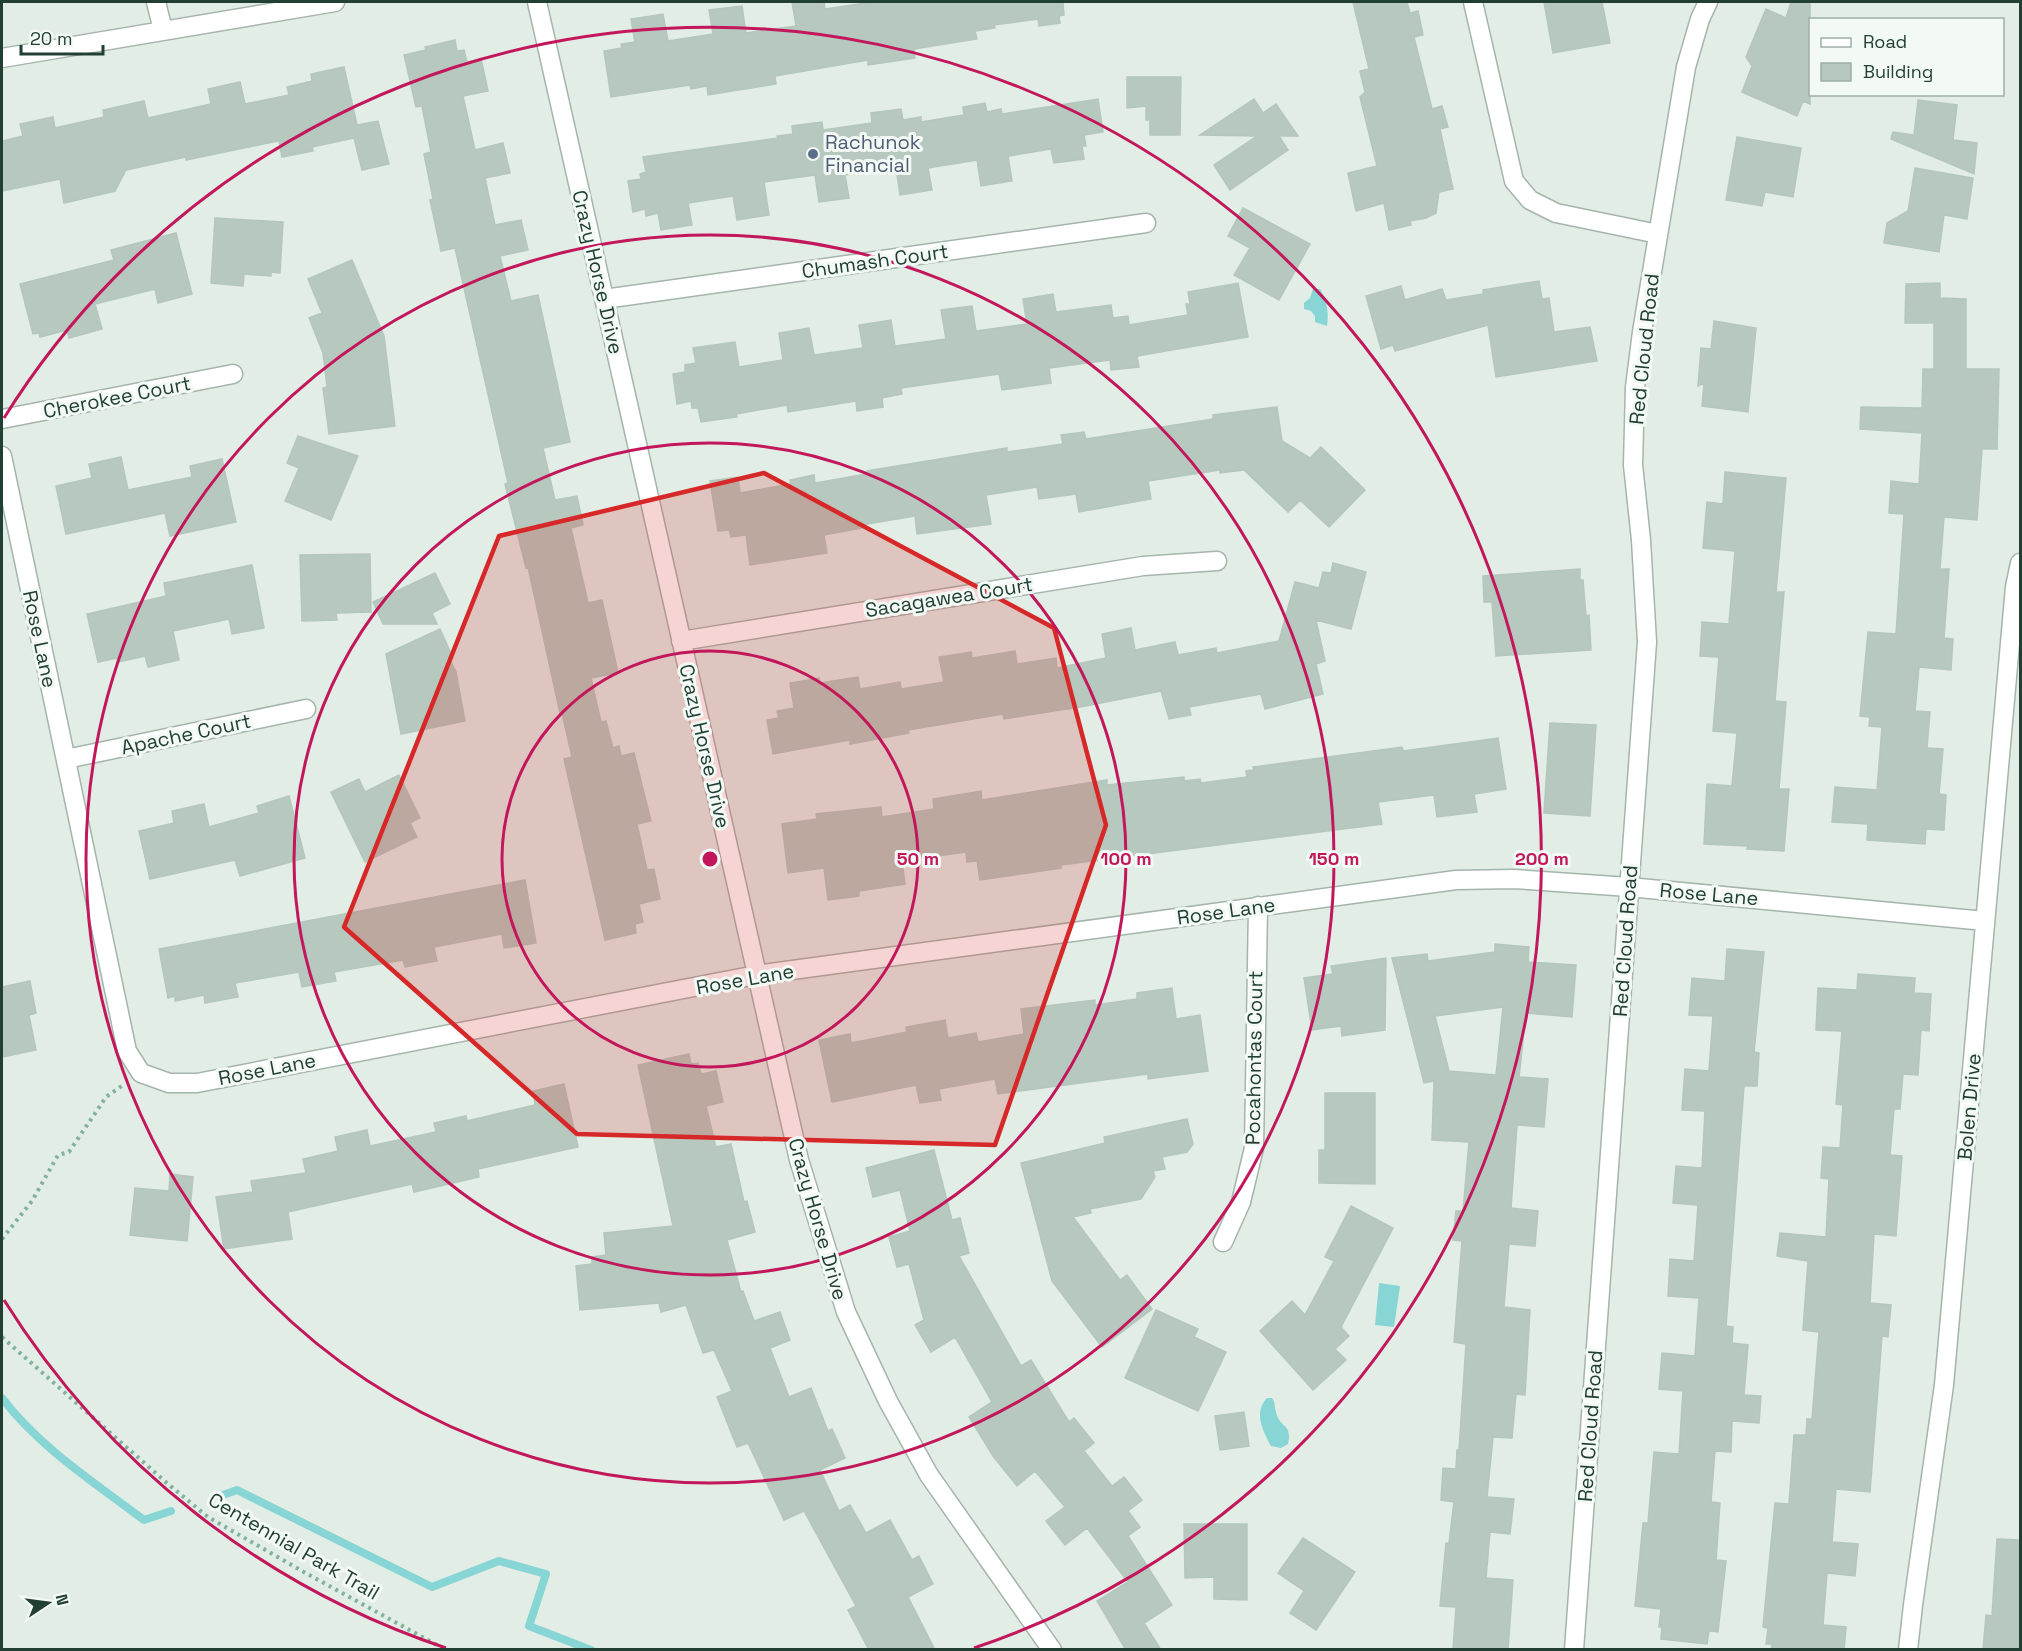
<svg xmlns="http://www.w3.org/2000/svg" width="2022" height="1651" viewBox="0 0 2022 1651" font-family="'Space Grotesk',sans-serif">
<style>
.water{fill:#87d5d4}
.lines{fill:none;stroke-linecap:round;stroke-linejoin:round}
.stream{stroke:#87d5d4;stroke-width:8}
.building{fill:#b7c8bf;stroke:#b4c7bc;stroke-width:1.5;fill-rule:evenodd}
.minor-casing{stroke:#a4b5ac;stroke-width:21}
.path{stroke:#81b29b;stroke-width:4;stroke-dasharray:3 4.5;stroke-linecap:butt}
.minor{stroke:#fff;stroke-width:18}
.marked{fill:#d62828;fill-opacity:0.2;stroke:#d62828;stroke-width:4.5;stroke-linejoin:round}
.ring{fill:none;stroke:#c2185b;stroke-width:3}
.service-dot{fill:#5c6f8a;stroke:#f3f9f5;stroke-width:2}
.labels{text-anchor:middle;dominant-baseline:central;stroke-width:6;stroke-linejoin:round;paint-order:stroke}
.service-label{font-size:20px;fill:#4e5e75;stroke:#f3f9f5;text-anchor:start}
.street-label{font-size:20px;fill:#213f32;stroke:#f3f9f5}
.centre{fill:#c2185b;stroke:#f3f9f5;stroke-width:3}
.ring-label{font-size:18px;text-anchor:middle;font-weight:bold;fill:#c2185b;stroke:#f3f9f5;stroke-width:6;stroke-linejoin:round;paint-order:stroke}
</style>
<rect width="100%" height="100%" fill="#e2ede6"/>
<path class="water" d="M1313,289H1320C1327,301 1329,312 1327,326L1315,322V316L1311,311L1304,309V303L1310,298Z
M1379,1283L1400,1286L1394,1327L1375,1325Z
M1267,1398H1272C1276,1404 1274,1406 1276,1412C1279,1428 1293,1423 1288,1444L1281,1448L1271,1446C1263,1431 1253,1413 1267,1398Z"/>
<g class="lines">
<path class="stream" d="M2,1398C39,1447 95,1483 144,1520L171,1511
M223,1495L237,1490L432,1587L499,1561L546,1574L529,1626L591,1650"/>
</g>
<path class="building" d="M792,2H824L825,9L873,2H1063L1064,15L1059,16L1060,23L1039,26L1038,19L994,25L995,28L975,31L977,39L914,49L915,58L868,65V60L775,76L776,84L708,95L707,86L691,89L690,85L611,97L604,51L622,48L621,44L635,42L631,19L663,14L668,41L713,34L709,10L742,6L746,33L796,26Z
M1353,2H1407L1410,13L1418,11L1423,35L1414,37L1432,109L1442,106L1448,127L1440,129L1453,189L1439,192L1436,213L1426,218L1410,221L1411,225L1389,230L1384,203L1356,211L1348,173L1377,166L1360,97L1365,92L1360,71L1369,69Z
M1544,2H1602L1610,43L1553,53Z
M1791,2H1810V104L1803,101L1797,116L1742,92L1752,66L1746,57L1766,9L1786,18Z
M455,40L457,51L464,50L467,62L481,59L488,91L463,96L475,150L503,143L510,173L485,178L495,225L521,220L528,250L500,256L511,301L538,295L570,442L543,448L555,500L577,496L583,525L571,528L588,603L602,600L618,673L591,678L601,722L606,721L613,748L619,746L621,756L634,753L651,821L637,824L647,870L654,869L660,899L639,904L643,922L635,924L636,933L605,940L564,759L572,757L562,713H560L528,567L526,568L505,484L508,483L455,248L441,251L430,200L433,199L424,154L431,152L422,106L416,107L404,55L426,50L425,47Z
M344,67L357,125L378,121L389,164L362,170L354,138L312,147L313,151L282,157L279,141L273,142L186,160V157L126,170L115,191L64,203L60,179L2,191V141L23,136L20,124L53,117L55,128L104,117L103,110L144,101L148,118L211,104L208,89L240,82L245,104L289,95L287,87L312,81L311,74Z
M1127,77H1181L1180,135H1150V120H1146V106L1127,108Z
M1098,99L1103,132L1084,135L1086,146H1082L1084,159L1054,163L1051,149L1008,156L1012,181L981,186L977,160L928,168L932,190L900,195L896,168L845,175L849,198L819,202L815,175L764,182L769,215L737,220L733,196L688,203L692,225L661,230L658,213L646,216L645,209L633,212L628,181L641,179L640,174L646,172L643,157L778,138L777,136L793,134L792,126L822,122L823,130L872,123L871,113L901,109L903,120L921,117V122L964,115L963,107L985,103L987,112L1001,109L1002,114Z
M1254,99L1263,113L1276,104L1298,136H1279L1288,150L1230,190L1214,165L1257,136L1200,135Z
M1918,100L1957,105L1953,140L1977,143L1974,174L1891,139L1893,132L1914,135Z
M1737,137L1801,148L1793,197L1765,192L1762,206L1726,200Z
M1915,168L1973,178L1967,219L1944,215L1939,252L1884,243L1887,223L1908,211Z
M1243,208L1310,244L1279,300L1234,275L1250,248L1228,236Z
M215,218L283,222L280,273L271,272V276L244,274L243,286L211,283Z
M176,233L192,294L158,303L155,289L95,304L102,329L69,338L67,330L40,337L39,333L33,334L20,284L114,260L111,250Z
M352,260L384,336L395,426L329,434L323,388L327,387L323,353L309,318L322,313L308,279Z
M1539,281L1542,299L1549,298L1554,332L1590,327L1597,361L1496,377L1488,325L1395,351L1393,345L1381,349L1366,296L1401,286L1405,300L1442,289L1446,300L1483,294V290Z
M1238,283L1248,337L1137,356L1139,367L1111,370L1110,360L1049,368L1051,383L1002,390L999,374L901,388L902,394L882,398L883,407L857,411L856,401L788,412L787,405L736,414L737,417L701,422L698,408H692L691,401L677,404L673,374L685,372V365L696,363L693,348L735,342L739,367L783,360L779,333L809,328L814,355L863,348L859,325L891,320L895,346L946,339L941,310L972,306L976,331L1027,324L1023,299L1053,294L1056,312L1111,305L1113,318L1128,316L1129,325L1188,315L1186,304H1190L1188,292Z
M1940,283V298L1966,299V369H1999L1997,449H1982L1977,520L1944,517L1940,569H1949L1944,638L1953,639L1951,670L1919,667L1915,711L1930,712L1927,748L1943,749L1939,794L1946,795L1944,830L1926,829L1925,844L1867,840L1868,824L1832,822L1835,787L1877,790L1882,727L1869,726L1870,717L1860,716L1868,632L1896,634L1904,514L1889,513L1891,481L1919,484L1922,433L1860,429L1861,407L1922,408L1923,369H1934V323H1905L1906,284Z
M1714,321L1756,328L1748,412L1702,406L1704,383L1698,386L1701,348L1711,349Z
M1277,407L1282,441L1310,458L1321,447L1365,490L1329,527L1300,500L1288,512L1244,470L1220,473V470L1148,481L1151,499L1079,512L1076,494L1039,499L1037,487L986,495L991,524L917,534L915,516L861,525L862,528L824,535L827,553L750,565L746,535L731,537L729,530L718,531L710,481L738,477L740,493L791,484L790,480L814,475L815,483L867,474V471L1007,448V452L1063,444L1061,435L1084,432L1086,439L1213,419V415Z
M298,436L358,456L331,520L285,501L299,468L287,463Z
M121,457L128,490L192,477L190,466L222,459L236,522L170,536L165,513L66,534L56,486L92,478L89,464Z
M1725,472L1786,478L1776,592H1784L1775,701L1786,702L1779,789H1789L1784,851L1747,849L1748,846L1704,844L1707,784L1732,786L1737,733L1713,731L1719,657L1700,656L1702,622L1729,624L1735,551L1703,548L1707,502L1723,504Z
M370,554L371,612L336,613L337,620L302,621L300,555Z
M1333,563L1366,572L1351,629L1316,620L1325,661L1316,664L1323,694L1265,709L1261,694L1189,707L1191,715L1169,719L1161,691L1086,706L1004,719L1003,714L908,730L909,733L850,744V740L773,754L767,720L779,718L777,711L794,708L790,683L819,678L820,683L858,677L860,689L900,682L901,689L944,682L939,657L971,652L972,658L1015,651L1017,664L1056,658L1057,668L1106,658L1102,634L1131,628L1135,650L1175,642L1178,655L1216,648L1217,653L1279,641L1295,582L1319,588L1323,572L1331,573Z
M252,565L264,628L232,634L229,619L173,631L179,660L148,667L145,656L118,662L117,658L98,662L87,614L166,596L164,583Z
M1580,569V580H1583L1586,616L1589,615L1591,650L1496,656L1492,602H1484L1483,576Z
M435,573L450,604L432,613L437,624H383L373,602Z
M440,629L453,658L450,660L456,672L465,721L401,734L386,654Z
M1550,723L1596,725L1590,816L1544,813Z
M1498,738L1506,789L1474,794L1477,812L1437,817L1434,795L1378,802L1382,824L1061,865V868L980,880L977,861L967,862L966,852L902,861L905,884L859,891V896L828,900L824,868L788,873L782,824L817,819L816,814L881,807L882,817L934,809L933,799L981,791L982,800L1107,780V785L1184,777V781L1200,779L1201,783L1247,777L1246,771L1254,770L1253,767L1402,747L1403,751Z
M399,775L420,818L410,823L417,837L365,862L331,792L359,779L365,792Z
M289,796L305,858L240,876L235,860L150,879L139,831L174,823L172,811L204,804L209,827L259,813L257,806Z
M525,880L536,943L504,948L502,934L434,947L437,961L405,967L403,960L334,972L336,981L302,987L299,972L235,983L238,997L205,1003L204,995L175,1001V996L168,998L159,949Z
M1495,944L1529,947L1528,962L1576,965L1572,1017L1526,1013L1519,1077L1548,1079L1544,1127L1517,1125L1511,1208L1538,1211L1535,1246L1509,1244L1504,1307L1530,1310L1525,1395L1516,1394L1512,1438L1493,1437L1487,1497L1514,1499L1510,1534L1490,1532L1486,1578L1513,1580L1508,1650H1453L1456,1607L1440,1606L1446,1543H1449L1454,1502L1441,1500L1443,1468L1456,1469L1457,1450H1459L1466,1344L1454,1342L1462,1241L1453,1240L1456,1211H1463L1469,1142L1432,1140L1434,1081L1424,1083L1392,958L1427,954L1428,961L1495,952ZM1503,1007L1496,1075L1449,1071L1435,1016Z
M1727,949L1764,952L1754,1052L1759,1053L1757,1086H1744L1726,1326L1733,1327L1732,1343L1748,1345L1744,1395L1761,1396L1759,1423L1732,1421L1731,1452L1715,1451L1711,1502L1720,1503L1716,1560L1726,1561L1718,1632L1709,1631L1707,1644L1661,1639L1662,1627H1659L1661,1609L1635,1606L1643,1523H1648L1654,1452L1679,1454L1683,1391L1659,1389L1662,1353L1695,1356L1699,1298L1668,1296L1670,1259L1694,1261L1698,1205L1673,1203L1676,1166L1702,1168L1705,1111L1682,1110L1685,1069L1709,1071L1713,1016L1689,1015L1692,978L1725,981Z
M1386,958L1385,1030L1342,1036L1341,1026L1312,1030L1304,978L1333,974L1331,966Z
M1858,974L1915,978L1914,993L1931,994L1929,1031L1921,1030L1918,1075L1903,1074L1900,1109H1894L1890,1155L1902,1156L1896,1236L1874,1234L1870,1303L1891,1305L1888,1337L1882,1336L1870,1492L1836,1489L1832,1542L1858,1544L1855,1576L1827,1573L1823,1625L1846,1627L1844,1650H1771L1772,1644H1766L1768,1628L1763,1627L1775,1503L1789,1504L1794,1435H1806L1807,1419H1812L1819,1332L1803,1330L1808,1261L1777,1256L1780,1233L1826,1237L1829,1179L1821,1178L1823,1147L1840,1148L1843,1105L1836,1104L1842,1031L1816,1030L1818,988L1857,990Z
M30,981L36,1013L29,1015L36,1050L2,1057V987Z
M1172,988L1176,1019L1200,1015L1208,1071L1148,1079V1074L998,1094L995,1079L939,1089L941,1100L920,1103L916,1085L832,1102L819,1040L850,1034L851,1043L907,1032L906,1027L945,1020L948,1038L976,1033L978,1042L1024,1034L1021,1009L1095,1000V1005L1137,999V993Z
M689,1054L691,1064L698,1063L701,1074L716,1071L723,1102L706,1106L716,1147L731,1144L744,1202L747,1201L755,1232L727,1240L741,1292L743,1291L754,1321L780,1312L790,1340L770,1348L789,1397L811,1388L828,1431L832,1429L845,1458L820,1470L839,1511L850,1505L866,1533L890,1520L912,1560L919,1556L933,1584L908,1597L935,1650H869L848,1610L856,1606L804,1511L784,1520L748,1443L737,1447L717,1397L732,1391L714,1350L703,1353L686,1305L661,1312L659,1303L580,1310L576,1266L592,1264V1257L606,1255L604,1233L673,1226L638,1065Z
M564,1084L578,1147L478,1169L479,1177L414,1192L412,1184L288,1212L292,1239L224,1249L216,1197L253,1192L251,1181L306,1173L303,1159L338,1151L335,1137L367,1130L370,1146L436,1132L434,1123L466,1116L467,1121L535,1105L533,1091Z
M1325,1093H1375V1184L1319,1183V1150H1325Z
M1187,1119L1193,1144L1187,1152L1162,1157L1165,1169L1153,1171L1155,1177L1141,1199L1090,1209L1091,1213L1073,1217L1120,1280L1127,1275L1152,1309L1102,1347L1052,1281L1021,1163L1105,1143L1104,1137Z
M934,1150L952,1220L960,1218L969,1253L959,1256L1021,1366L1031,1360L1069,1422L1074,1418L1094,1443L1084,1451L1112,1486L1124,1477L1142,1500L1128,1511L1140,1527L1128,1536L1172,1605L1144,1623L1161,1650H1126L1097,1601L1128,1582L1087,1528L1065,1545L1046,1521L1065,1507L1035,1471L1017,1486L993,1456L969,1417L992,1402L955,1337L931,1352L915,1325L924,1320L909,1264L897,1267L889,1237L910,1231L900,1190L873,1197L866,1168Z
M170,1174L193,1177L187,1241L130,1235L135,1188L169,1191Z
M1351,1206L1393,1228L1341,1327L1349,1336L1335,1349L1346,1360L1313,1390L1260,1331L1292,1301L1305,1315L1334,1261L1325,1257Z
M1156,1310L1198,1329L1194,1337L1226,1352L1198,1411L1125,1378Z
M1244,1412L1249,1446L1220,1450L1215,1416Z
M1184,1524H1247V1600L1214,1599V1577L1185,1578Z
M1303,1538L1355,1572L1316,1630L1290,1613L1304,1591L1278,1573Z
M1997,1539L2020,1540V1650H1983L1986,1615L1992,1616Z"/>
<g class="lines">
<g class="minor-casing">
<path id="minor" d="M156,2L163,30
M537,2L799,1160L846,1312L888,1401L929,1475L1052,1650
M1473,2L1514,181L1530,200L1556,213L1658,234
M2,58L335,2
M604,299L1146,223
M2,419L233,374
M2,456L127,1051L141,1073L169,1083H197L756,975L1456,880L1514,879L1629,887L1985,921
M681,641L1143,566L1217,561
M66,759L306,709
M1223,1242L1241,1202L1254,1148L1258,906
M1574,1650L1647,642L1641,540L1633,465L1635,387L1642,332L1686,67L1700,19L1708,2
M1908,1650L1913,1605L1944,1385L2015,587L2020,563"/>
</g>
<path class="path" d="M2,1239L32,1201L58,1155L69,1152L106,1097L123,1085
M2,1337L168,1484L208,1517L302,1571L446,1650"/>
<use href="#minor" class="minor"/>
</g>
<path class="marked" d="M764,473L1054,628L1106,825L995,1145L577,1134L344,927L499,536Z"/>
<g class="ring">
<circle cx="710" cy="859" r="208"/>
<circle cx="710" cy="859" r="416"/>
<circle cx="710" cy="859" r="624"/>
<path d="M446 1648A832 832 0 0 1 4 1300M4 418A832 832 0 1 1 974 1648"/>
</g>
<circle class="service-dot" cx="813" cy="154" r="6"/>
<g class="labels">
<g class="service-label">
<text x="825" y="142">Rachunok<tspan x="825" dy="23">Financial</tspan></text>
</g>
<g class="street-label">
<text transform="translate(875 261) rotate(-8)">Chumash Court</text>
<text transform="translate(598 272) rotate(77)">Crazy Horse Drive</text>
<text transform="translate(1644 349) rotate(-84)">Red Cloud Road</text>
<text transform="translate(117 397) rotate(-11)">Cherokee Court</text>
<text transform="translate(949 597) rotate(-9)">Sacagawea Court</text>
<text transform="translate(40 639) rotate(78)">Rose Lane</text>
<text transform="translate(186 734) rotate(-12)">Apache Court</text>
<text transform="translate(705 746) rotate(77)">Crazy Horse Drive</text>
<text transform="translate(1709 894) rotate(5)">Rose Lane</text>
<text transform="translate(1226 911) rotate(-8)">Rose Lane</text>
<text transform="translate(1625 941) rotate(-86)">Red Cloud Road</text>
<text transform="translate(745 979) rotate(-10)">Rose Lane</text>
<text transform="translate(1254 1058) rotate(-89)">Pocahontas Court</text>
<text transform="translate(267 1069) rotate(-11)">Rose Lane</text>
<text transform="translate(1969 1107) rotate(-85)">Bolen Drive</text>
<text transform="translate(818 1219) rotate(74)">Crazy Horse Drive</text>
<text transform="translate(1590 1426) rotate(-86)">Red Cloud Road</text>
<text transform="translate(294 1546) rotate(30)">Centennial Park Trail</text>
</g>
</g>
<circle cx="710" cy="859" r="9" class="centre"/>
<g class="ring-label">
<text x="918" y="865">50 m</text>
<text x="1126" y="865">100 m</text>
<text x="1334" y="865">150 m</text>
<text x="1542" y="865">200 m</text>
</g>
<rect width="2022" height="1651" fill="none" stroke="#213f32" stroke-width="6"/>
<rect x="1809" y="18" width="195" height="78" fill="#f3f9f5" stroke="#9fafa7" stroke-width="1.5"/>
<rect x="1821" y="38" width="30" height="9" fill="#ffffff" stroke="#9fafa7" stroke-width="1.5"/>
<text x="1863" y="48" font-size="18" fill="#213f32">Road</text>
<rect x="1821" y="63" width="30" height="18" fill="#b7c8bf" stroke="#9fafa7" stroke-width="1.5"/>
<text x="1863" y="78" font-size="18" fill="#213f32">Building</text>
<g transform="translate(48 1603) rotate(77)" stroke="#f3f9f5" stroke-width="4.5" paint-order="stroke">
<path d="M0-4.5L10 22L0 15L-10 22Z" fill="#213f32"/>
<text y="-9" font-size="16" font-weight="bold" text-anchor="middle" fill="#213f32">N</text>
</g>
<path d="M21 45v9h82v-9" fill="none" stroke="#213f32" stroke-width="3"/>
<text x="30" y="45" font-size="18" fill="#213f32" stroke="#f3f9f5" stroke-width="4.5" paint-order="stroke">20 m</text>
</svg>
